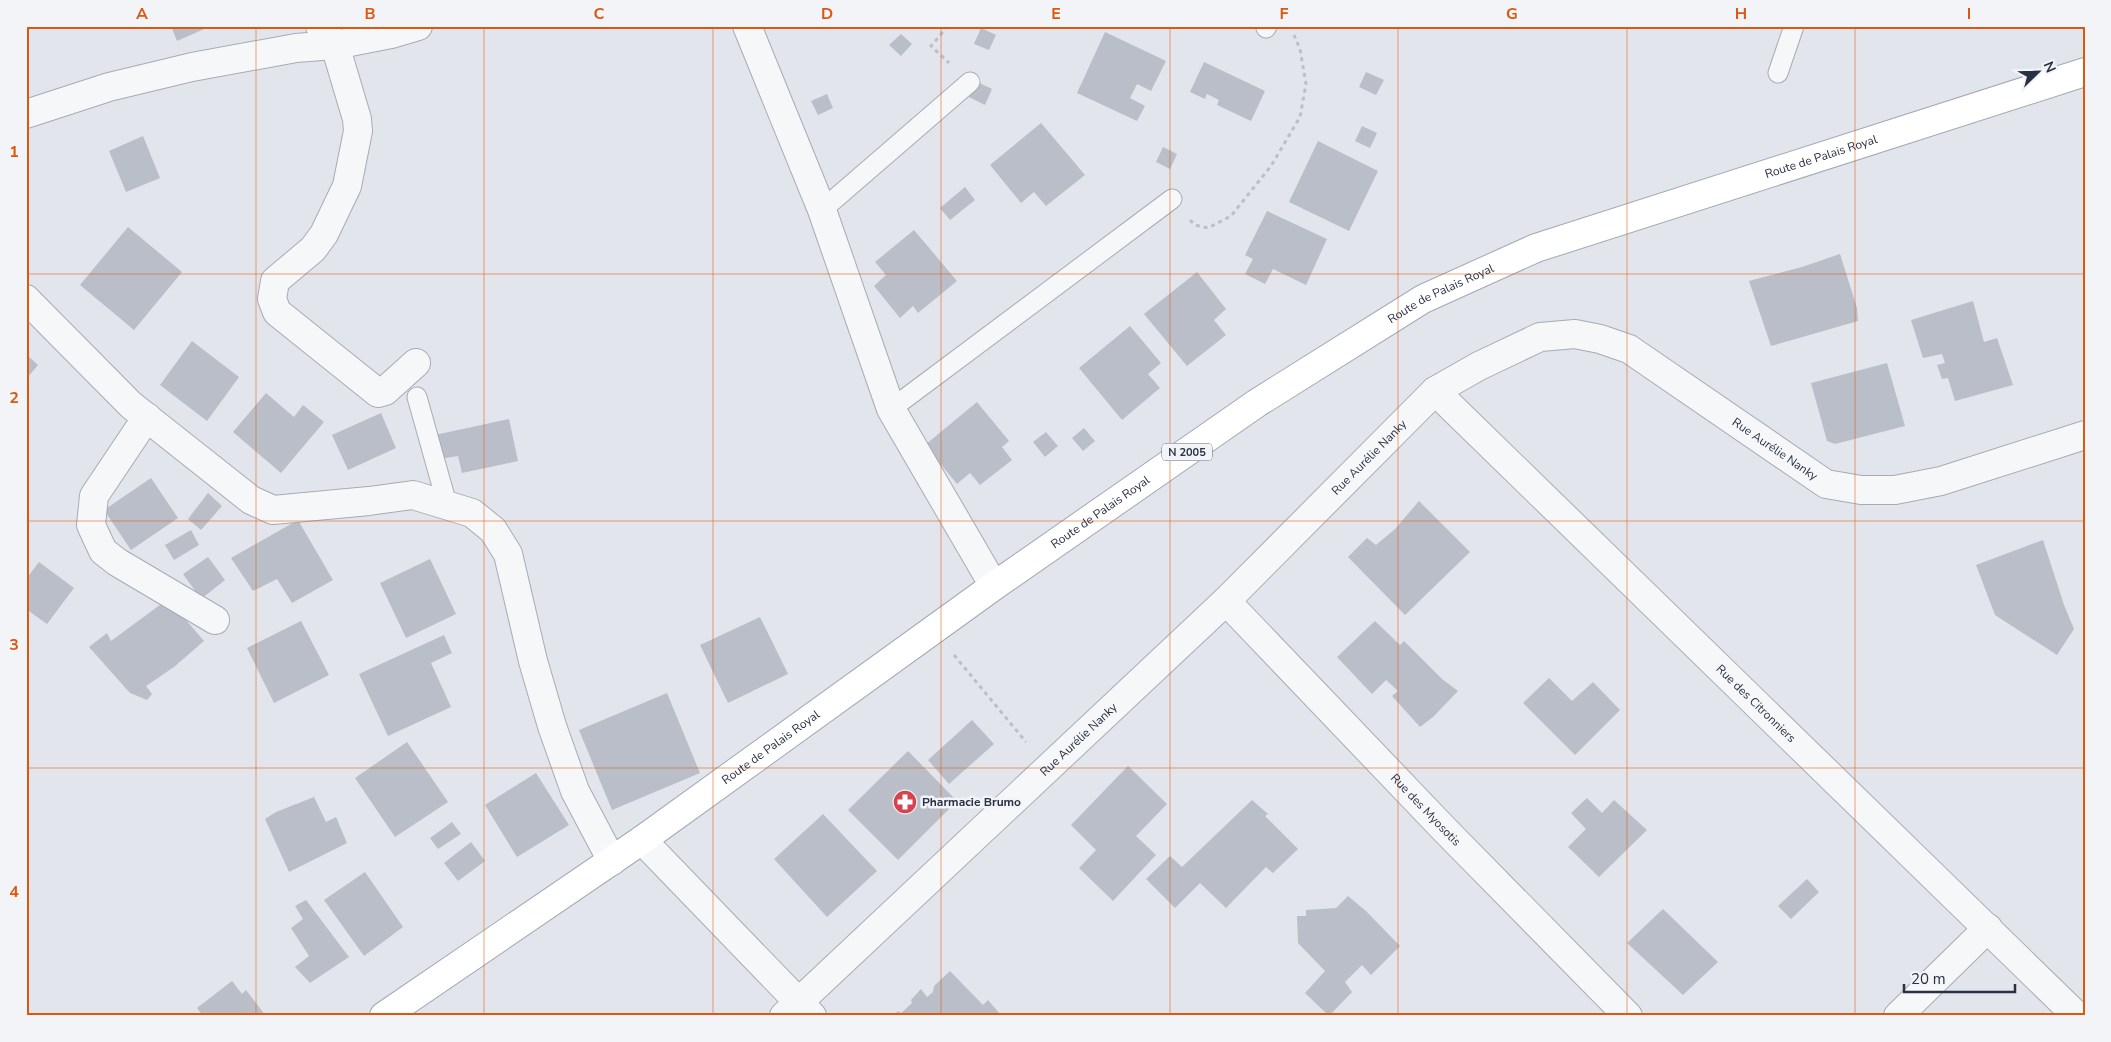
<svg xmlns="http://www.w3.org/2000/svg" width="2111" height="1042" viewBox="0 0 2111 1042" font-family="'Nunito Sans',sans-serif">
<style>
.building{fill:#b9bec9}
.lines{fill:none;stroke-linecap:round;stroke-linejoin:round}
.lane-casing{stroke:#a7abb6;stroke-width:21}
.street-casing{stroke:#a7abb6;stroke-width:30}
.primary-casing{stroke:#a1a9b7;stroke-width:30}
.path{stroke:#bcc0c6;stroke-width:3;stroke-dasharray:4 4;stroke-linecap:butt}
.lane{stroke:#f5f7f9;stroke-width:19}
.street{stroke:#f5f7f9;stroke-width:28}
.primary{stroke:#fff;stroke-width:28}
.grid{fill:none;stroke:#de570f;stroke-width:1;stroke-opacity:0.55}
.labels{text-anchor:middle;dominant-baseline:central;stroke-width:5;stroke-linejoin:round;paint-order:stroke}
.shield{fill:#f2f4f8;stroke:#656c7a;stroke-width:1}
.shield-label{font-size:11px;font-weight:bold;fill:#293144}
.street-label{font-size:12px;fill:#293144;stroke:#f2f4f8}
.poi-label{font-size:12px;font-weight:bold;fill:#293144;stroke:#f2f4f8;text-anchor:start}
.neatline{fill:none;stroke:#de570f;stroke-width:2}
.grid-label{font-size:16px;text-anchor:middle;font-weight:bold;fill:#de570f}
</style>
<rect width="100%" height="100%" fill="#e2e5eb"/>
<path class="building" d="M171,26H211L177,41Z
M981,28L996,35L989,50L974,44Z
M1105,32L1166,61L1151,91L1137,84L1130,98L1145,106L1137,121L1077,93Z
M901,34L912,44L901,56L889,45Z
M1204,62L1265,91L1251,121L1217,105L1219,100L1207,94L1205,99L1190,92Z
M1366,72L1384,80L1376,95L1359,87Z
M975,81L992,89L985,105L967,96Z
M827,94L833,108L818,115L811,101Z
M1041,123L1085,175L1046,206L1034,192L1021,203L990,165Z
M1362,126L1377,133L1370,148L1355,141Z
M143,136L160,178L126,192L109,151Z
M1318,141L1378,171L1349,231L1289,202Z
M1163,147L1177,154L1170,169L1156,162Z
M965,187L975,200L950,220L940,208Z
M1267,211L1327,239L1306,285L1273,269L1265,284L1245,274L1253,259L1245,255Z
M128,227L182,272L134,330L80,285Z
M914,230L957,281L918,313L913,306L900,318L874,286L886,275L875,262Z
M1840,254L1857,308L1858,321L1771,346L1749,281L1802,267Z
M1197,272L1226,309L1214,320L1226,335L1187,366L1144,314Z
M1973,301L1984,342L1997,338L2013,385L1955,401L1948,378L1942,379L1937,365L1945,363L1942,354L1923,358L1911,320Z
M1130,326L1161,363L1148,374L1160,388L1122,420L1079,368Z
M192,341L239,377L207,421L160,385Z
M26,354L38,365L26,379Z
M1887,363L1905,426L1835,444L1827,441L1811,383Z
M266,393L294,417L303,405L324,422L281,473L233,432Z
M977,402L1009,441L1002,447L1012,460L980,485L970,473L957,484L925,445Z
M381,413L396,448L348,470L332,435Z
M509,419L518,461L462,473L458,456L440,459L435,435Z
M1084,428L1095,441L1083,451L1072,438Z
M1046,432L1058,446L1045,457L1033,442Z
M151,478L178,518L131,550L104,510Z
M208,493L222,506L201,530L188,519Z
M1419,501L1470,552L1405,615L1348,557L1367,538L1376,545L1395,529Z
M298,520L333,580L292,603L277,579L253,591L231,558Z
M191,530L199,545L174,560L165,545Z
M2043,540L2064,605L2074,629L2057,655L1995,615L1976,565Z
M208,557L225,580L201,599L183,574Z
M430,559L456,614L406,638L380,583Z
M39,562L74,588L47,624L26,609V579Z
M168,599L204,641L174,667L146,686L152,694L147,700L130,693L89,647L107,633L111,641Z
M760,617L788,674L728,703L700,645Z
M301,621L329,675L274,703L247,648Z
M1375,621L1400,645L1404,641L1442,679L1458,691L1433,717L1420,727L1392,696L1398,691L1386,680L1372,694L1337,657Z
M444,635L452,653L431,663L451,707L388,736L359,674Z
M1549,678L1572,701L1593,682L1620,710L1575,755L1523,703Z
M667,693L700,773L612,810L579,730Z
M972,720L994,744L949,784L928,760Z
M407,742L448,802L395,837L355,778Z
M908,751L957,801L898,860L848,810Z
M1128,766L1167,804L1136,836L1156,855L1113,901L1079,868L1096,850L1071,825Z
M536,773L569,825L517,857L485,805Z
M314,797L326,822L336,817L347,843L289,872L265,819L276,812Z
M1587,798L1602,813L1614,800L1647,830L1599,877L1568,847L1586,829L1571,813Z
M1252,800L1268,814L1265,816L1298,849L1273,873L1266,867L1226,908L1200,883L1175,908L1146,879L1170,856L1182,867Z
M823,814L877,871L827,917L774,859Z
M452,822L461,834L438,849L430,838Z
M471,842L485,861L458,881L444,863Z
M365,872L403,927L364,956L324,900Z
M1807,879L1819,892L1791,919L1778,906Z
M1348,896L1366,911L1400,946L1371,975L1362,965L1345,982L1352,992L1329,1016L1305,993L1325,971L1298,943L1297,916H1306V910L1336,908Z
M306,900L349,957L310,983L295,967L309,956L291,928L303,919L295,906Z
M1663,909L1718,962L1683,995L1627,943Z
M950,971L983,1005L988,1000L1000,1014L893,1016L898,1011L901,1013L912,1003L911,1000L921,989L927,997L933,992L934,986Z
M232,981L242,994L246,990L266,1016H203L197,1008Z"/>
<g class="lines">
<g class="lane-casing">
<path id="lane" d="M1266,28L1267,26
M1778,73L1794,26
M822,210L970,82
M417,397L447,504
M891,409L1172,199"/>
</g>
<g class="street-casing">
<g id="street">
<path d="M320,26L335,45L357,119L358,131L347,186L324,234L313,249L275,281L272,299L277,312L378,393L385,391L416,363"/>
<path d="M747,26L822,210L891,409L994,586"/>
<path d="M26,114L109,87L192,67L296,48L335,45L391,34L418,26"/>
<path d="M26,299L131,405L251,500L273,510L369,501L413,495L472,513L493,530L508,554L533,661L552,726L575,791L612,861"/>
<path id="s1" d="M1435,391L2077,1016"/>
<path d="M147,417L94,496L91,525L103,551L117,562L215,620"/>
<path id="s2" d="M1226,601L1444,829L1628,1016"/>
<path d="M642,840L812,1016"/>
<path id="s3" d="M784,1016L1226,601L1435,391L1479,366L1540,337L1575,334L1600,339L1629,349L1826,484L1861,490H1895L1941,481L2085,435"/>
<path d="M1898,1016L1988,928"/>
</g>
</g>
<g class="primary-casing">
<g id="primary">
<path id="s4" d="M384,1016L642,840L994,586L1257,403L1423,299L1536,248L2085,72"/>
</g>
</g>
<path class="path" d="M948,26L931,46L949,63
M1190,220L1195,225L1208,228L1231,216L1271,166L1300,117L1306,84L1300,49L1294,35
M954,655L1026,742"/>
<use href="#lane" class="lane"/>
<use href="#street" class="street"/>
<use href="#primary" class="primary"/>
</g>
<path class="grid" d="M256,26V1016M484,26V1016M713,26V1016M941,26V1016M1170,26V1016M1398,26V1016M1627,26V1016M1855,26V1016M26,274H2085M26,521H2085M26,768H2085"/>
<defs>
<g id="pharmacy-disc" transform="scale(1.25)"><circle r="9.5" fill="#d44450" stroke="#f2f4f8"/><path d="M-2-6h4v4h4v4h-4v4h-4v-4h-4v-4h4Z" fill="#fff"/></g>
</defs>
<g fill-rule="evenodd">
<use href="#pharmacy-disc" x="905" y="802"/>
</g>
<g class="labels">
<rect class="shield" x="1162" y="443.5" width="50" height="17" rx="4"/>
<g class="shield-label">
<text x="1187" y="452">N 2005</text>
</g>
<g class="street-label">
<text stroke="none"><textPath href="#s4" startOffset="1686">Route de Palais Royal</textPath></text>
<text stroke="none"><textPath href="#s4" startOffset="1281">Route de Palais Royal</textPath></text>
<text stroke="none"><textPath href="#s3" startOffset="1289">Rue Aurélie Nanky</textPath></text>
<text stroke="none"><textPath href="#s3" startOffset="809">Rue Aurélie Nanky</textPath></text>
<text stroke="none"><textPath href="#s4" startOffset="876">Route de Palais Royal</textPath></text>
<text stroke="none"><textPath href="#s1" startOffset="448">Rue des Citronniers</textPath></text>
<text stroke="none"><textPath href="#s3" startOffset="404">Rue Aurélie Nanky</textPath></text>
<text stroke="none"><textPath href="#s4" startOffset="471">Route de Palais Royal</textPath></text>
<text stroke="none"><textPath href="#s2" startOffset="289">Rue des Myosotis</textPath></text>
</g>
<g class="poi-label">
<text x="922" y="802">Pharmacie Brumo</text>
</g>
</g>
<rect width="2111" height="1042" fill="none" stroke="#f2f4f8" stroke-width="55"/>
<g transform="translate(2038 72) rotate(67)" stroke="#f2f4f8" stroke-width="4" paint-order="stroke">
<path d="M0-4L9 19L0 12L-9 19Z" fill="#293144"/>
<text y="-8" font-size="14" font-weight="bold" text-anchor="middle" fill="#293144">N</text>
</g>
<path d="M1904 984v8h111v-8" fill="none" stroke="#293144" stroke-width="2.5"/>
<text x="1911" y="984" font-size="15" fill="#293144" stroke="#f2f4f8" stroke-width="4" paint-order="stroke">20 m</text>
<rect x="28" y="28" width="2056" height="986" class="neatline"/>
<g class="grid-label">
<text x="142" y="19">A</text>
<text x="370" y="19">B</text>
<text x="599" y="19">C</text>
<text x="827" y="19">D</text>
<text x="1056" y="19">E</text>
<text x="1284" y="19">F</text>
<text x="1512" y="19">G</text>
<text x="1741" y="19">H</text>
<text x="1969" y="19">I</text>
<text x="14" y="157">1</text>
<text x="14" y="403">2</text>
<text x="14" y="650">3</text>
<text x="14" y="897">4</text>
</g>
</svg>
